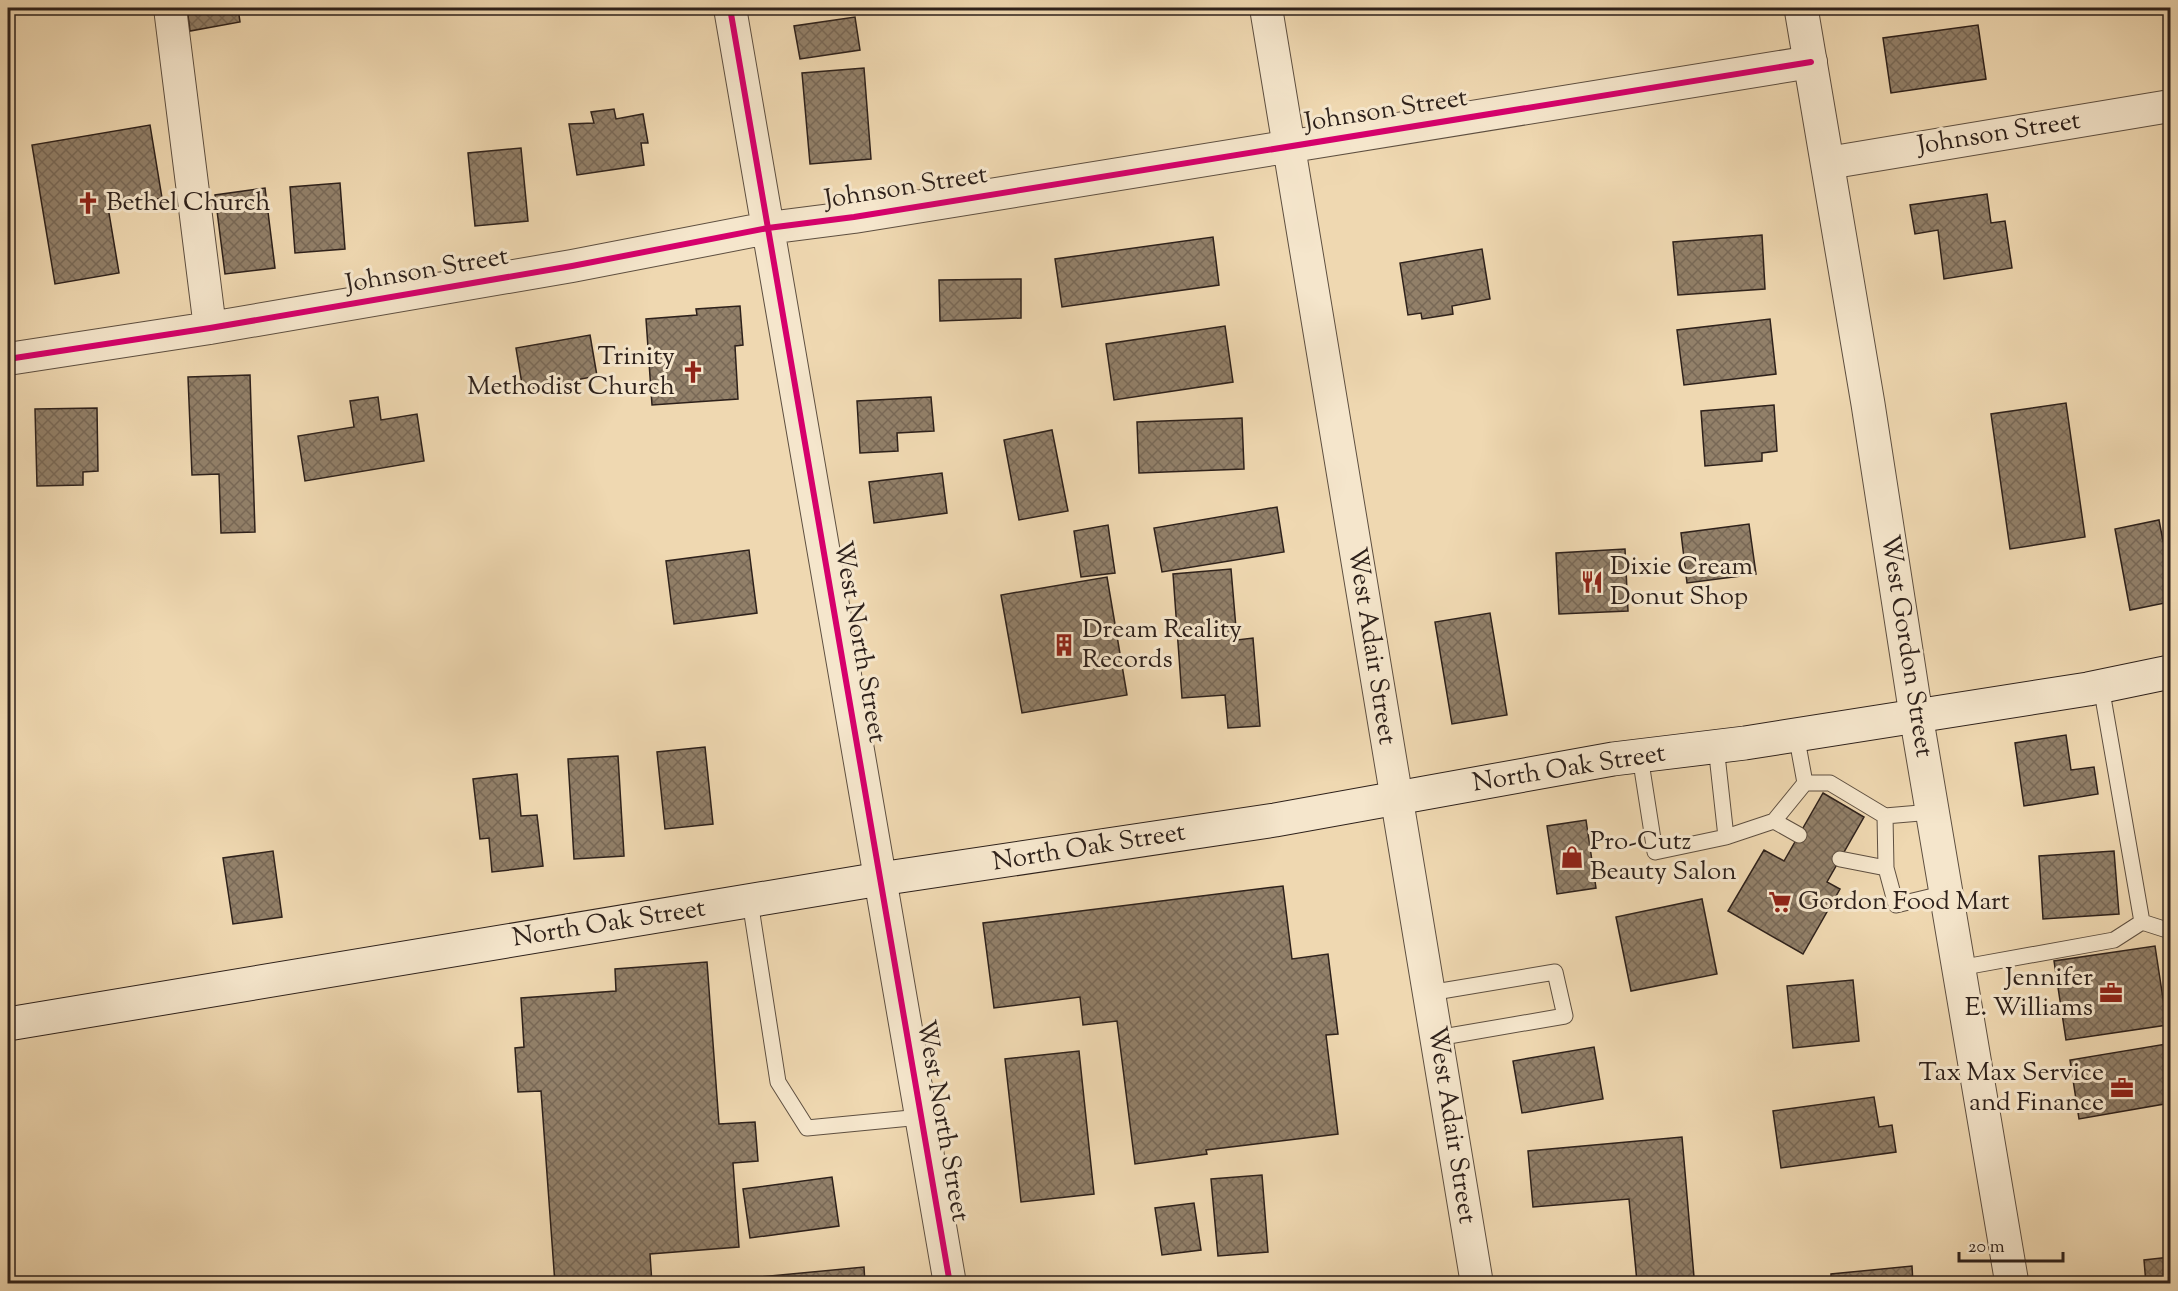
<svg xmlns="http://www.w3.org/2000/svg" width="2178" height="1291" viewBox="0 0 2178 1291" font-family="'Sorts Mill Goudy',serif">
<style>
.building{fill:url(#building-cross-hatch);stroke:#2e211b;stroke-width:1.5}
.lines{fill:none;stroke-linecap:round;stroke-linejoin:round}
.service-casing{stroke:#5e4f40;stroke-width:17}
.minor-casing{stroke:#5e4f40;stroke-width:34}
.tertiary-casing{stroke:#5e4f40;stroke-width:35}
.secondary-casing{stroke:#2e211b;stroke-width:35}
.service{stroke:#f5e6cc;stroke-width:15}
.minor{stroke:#f5e6cc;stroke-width:32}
.tertiary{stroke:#f5e6cc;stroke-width:33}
.secondary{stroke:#f5e6cc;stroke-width:33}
.cycleway-casing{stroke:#f5e6cc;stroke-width:10}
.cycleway{stroke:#d6006c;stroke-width:6}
.labels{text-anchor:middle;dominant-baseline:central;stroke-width:6;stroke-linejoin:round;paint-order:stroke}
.street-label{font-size:26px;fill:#2e211b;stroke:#f5e6cc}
.poi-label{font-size:26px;fill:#2e211b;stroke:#f5e6cc;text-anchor:start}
</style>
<defs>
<pattern id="building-cross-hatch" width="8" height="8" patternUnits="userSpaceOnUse" patternTransform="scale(1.5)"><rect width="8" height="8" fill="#928069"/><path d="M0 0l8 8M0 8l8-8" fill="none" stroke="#786856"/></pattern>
</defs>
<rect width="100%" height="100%" fill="#efd8b1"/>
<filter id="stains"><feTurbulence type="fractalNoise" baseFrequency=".00333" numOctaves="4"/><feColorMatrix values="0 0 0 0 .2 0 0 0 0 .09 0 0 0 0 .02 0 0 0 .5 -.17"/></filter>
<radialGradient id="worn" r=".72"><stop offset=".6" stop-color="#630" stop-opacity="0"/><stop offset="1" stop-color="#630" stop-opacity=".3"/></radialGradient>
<path class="building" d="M187,8H238L240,22L190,31Z
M1336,8H1398L1336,12Z
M855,17L860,50L800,59L794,26Z
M1978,25L1986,79L1891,93L1883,38Z
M864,68L871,159L810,164L802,73Z
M614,109L616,119L643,114L648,143H641L644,165L577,175L569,124L594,123L591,112Z
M150,125L162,198L108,207L119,273L55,284L32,145Z
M521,148L528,221L475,226L468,153Z
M340,183L345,249L295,253L290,187Z
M265,188L275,268L225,274L215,195Z
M1987,194L1991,223L2005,221L2012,268L1944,279L1938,230L1915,234L1910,205Z
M1762,235L1765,289L1678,295L1673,242Z
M1213,237L1219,285L1062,307L1055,259Z
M1482,249L1490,299L1452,306L1453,314L1422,319L1421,313L1408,315L1400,263Z
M1021,279V318L940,321L939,280Z
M740,306L743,345L735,346L738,399L652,405L646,319L697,315L696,309Z
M1770,319L1776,374L1684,385L1677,330Z
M1225,326L1233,382L1114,400L1106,344Z
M590,335L597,376L523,390L516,348Z
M250,375L255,532L221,533L219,474L192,475L188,377Z
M378,397L381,420L417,414L424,461L305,481L298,436L354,427L350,401Z
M931,397L934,431L897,433L898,451L860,453L857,401Z
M2066,403L2085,537L2010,549L1991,414Z
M1774,405L1777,451L1762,453V461L1705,466L1701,411Z
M97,408L98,471L83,472V485L37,486L35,409Z
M1242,418L1244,469L1139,473L1137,422Z
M1052,430L1068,511L1019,520L1004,440Z
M2170,448V473L2166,449Z
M942,473L947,513L874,523L869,482Z
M1277,507L1284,552L1162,572L1154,528Z
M2159,520L2163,541L2170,539V602L2130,610L2115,529Z
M1749,524L1756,574L1687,583L1681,533Z
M1108,525L1115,573L1081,577L1074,531Z
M1625,549L1628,611L1559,614L1556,553Z
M749,550L757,613L674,624L666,561Z
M1231,569L1237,640L1253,638L1260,726L1228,728L1225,695L1182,698L1173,574Z
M1107,577L1127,695L1022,713L1001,595Z
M1490,613L1507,715L1452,724L1435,622Z
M2066,735L2071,770L2094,767L2098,794L2024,806L2015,743Z
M705,747L713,824L665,829L657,752Z
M618,756L624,856L574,859L568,759Z
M517,774L521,816L537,815L543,866L492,872L489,838L480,839L473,779Z
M1823,793L1864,817L1827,882L1840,889L1803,954L1728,911L1764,850L1784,861Z
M1586,820L1596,888L1557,894L1547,826Z
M273,851L282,917L233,924L223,858Z
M2114,851L2119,914L2043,919L2039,856Z
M1283,886L1292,959L1328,954L1338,1034L1326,1035L1338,1134L1206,1150L1207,1154L1135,1164L1117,1021L1083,1025L1080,997L994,1008L983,923Z
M1702,899L1717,974L1631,991L1616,917Z
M2155,946L2167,1025L2066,1040L2054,961Z
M707,962L719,1124L755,1122L758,1161L733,1163L739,1247L650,1254L652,1284H555L541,1091L518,1092L515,1048L524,1047L521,998L616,991L615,969Z
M1853,980L1859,1041L1793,1048L1787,986Z
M2166,1044L2170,1073V1103L2079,1119L2070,1060Z
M1594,1047L1603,1099L1522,1113L1513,1061Z
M1079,1051L1094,1194L1021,1202L1005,1059Z
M1874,1097L1879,1127L1892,1125L1896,1152L1781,1168L1773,1111Z
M1682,1137L1694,1277L1637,1282L1629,1199L1533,1207L1528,1151Z
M1262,1175L1268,1252L1218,1256L1211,1179Z
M832,1177L839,1226L750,1238L743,1189Z
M1194,1203L1201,1250L1162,1255L1155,1208Z
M2170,1257V1284H2146L2144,1260Z
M1912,1266L1913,1284H1831V1274Z
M864,1267L865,1284H688Z"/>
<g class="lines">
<g class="service-casing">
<path id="service" d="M2101,686L2142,922L2170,931
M1640,756L1655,852L1726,837L1716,746
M1805,783H1830L1885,816
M1932,812L1885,816L1886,868L1896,905L1946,893
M1774,821L1805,783L1796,734
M1726,837L1774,821L1799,835
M1840,859L1886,868
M750,901L778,1082L807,1128L921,1117
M1959,968L2114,940L2142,922
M1429,993L1555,972L1565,1016L1437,1038"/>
</g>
<g class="minor-casing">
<path id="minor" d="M170,8L210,328
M730,8L950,1284
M1266,8L1477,1284
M1828,163L2170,106
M8,359L210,328L572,266L768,228L854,217L1811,62"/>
</g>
<g class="tertiary-casing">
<path id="tertiary" d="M1801,8L1868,404L1916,715L2012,1284"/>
</g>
<g class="secondary-casing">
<path id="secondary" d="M8,1024L880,879L1275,820L1613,759L1745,743L2088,689L2170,672"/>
</g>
<use href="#service" class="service"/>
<use href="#minor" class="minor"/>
<use href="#tertiary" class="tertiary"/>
<use href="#secondary" class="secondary"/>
<g class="cycleway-casing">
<path id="cycleway" d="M730,8L950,1284
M8,359L210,328L572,266L768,228L854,217L1811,62"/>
</g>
<use href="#cycleway" class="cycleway"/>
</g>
<defs>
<g id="church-bare" transform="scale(1.8)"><path d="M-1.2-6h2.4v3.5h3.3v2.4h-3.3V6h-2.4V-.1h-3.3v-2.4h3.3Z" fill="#8f2418" stroke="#f5e6cc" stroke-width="2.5" paint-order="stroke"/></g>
<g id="restaurant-bare" transform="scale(1.8)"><path d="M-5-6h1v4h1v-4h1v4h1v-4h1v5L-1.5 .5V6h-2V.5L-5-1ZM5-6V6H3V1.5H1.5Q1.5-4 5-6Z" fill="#8f2418" stroke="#f5e6cc" stroke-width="2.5" paint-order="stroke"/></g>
<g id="building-bare" transform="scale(1.8)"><path d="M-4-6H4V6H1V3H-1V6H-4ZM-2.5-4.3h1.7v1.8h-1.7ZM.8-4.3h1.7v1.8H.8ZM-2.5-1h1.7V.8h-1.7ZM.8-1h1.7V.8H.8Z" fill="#8f2418" stroke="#f5e6cc" stroke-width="2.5" paint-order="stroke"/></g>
<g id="shop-bare" transform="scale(1.8)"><path d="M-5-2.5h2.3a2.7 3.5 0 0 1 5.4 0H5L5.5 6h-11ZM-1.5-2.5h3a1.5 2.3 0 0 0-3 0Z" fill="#8f2418" stroke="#f5e6cc" stroke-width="2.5" paint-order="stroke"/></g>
<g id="supermarket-bare" transform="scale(1.8)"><path d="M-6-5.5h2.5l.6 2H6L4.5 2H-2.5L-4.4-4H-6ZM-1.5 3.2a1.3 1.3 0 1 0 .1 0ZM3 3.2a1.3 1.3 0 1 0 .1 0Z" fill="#8f2418" stroke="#f5e6cc" stroke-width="2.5" paint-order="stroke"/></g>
<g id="office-bare" transform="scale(1.8)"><path d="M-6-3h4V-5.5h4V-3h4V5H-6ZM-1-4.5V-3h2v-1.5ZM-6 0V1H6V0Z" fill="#8f2418" stroke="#f5e6cc" stroke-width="2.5" paint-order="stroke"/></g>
</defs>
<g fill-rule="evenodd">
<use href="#church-bare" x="88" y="203"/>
<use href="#church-bare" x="693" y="372"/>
<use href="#restaurant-bare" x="1592" y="582"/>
<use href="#building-bare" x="1064" y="645"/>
<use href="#shop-bare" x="1572" y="857"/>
<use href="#supermarket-bare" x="1780" y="902"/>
<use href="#office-bare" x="2111" y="993"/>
<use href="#office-bare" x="2122" y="1088"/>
</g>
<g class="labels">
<g class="street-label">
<text transform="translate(1386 111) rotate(-9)">Johnson Street</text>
<text transform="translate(1999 134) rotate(-9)">Johnson Street</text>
<text transform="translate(906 188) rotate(-9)">Johnson Street</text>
<text transform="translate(427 271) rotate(-10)">Johnson Street</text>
<text transform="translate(859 642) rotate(80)">West North Street</text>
<text transform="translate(1371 646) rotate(81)">West Adair Street</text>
<text transform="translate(1906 646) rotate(81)">West Gordon Street</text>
<text transform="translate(1569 769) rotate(-9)">North Oak Street</text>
<text transform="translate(1089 848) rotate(-9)">North Oak Street</text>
<text transform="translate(609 924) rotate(-9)">North Oak Street</text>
<text transform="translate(942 1121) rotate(80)">West North Street</text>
<text transform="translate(1451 1125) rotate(81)">West Adair Street</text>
</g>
<g class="poi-label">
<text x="106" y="203">Bethel Church</text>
<text x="675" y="357" text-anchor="end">Trinity<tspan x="675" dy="30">Methodist Church</tspan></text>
<text x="1610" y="567">Dixie Cream<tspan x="1610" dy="30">Donut Shop</tspan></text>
<text x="1082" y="630">Dream Reality<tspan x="1082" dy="30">Records</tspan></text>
<text x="1590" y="842">Pro-Cutz<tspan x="1590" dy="30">Beauty Salon</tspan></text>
<text x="1798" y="902">Gordon Food Mart</text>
<text x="2093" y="978" text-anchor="end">Jennifer<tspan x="2093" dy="30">E. Williams</tspan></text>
<text x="2104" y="1073" text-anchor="end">Tax Max Service<tspan x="2104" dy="30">and Finance</tspan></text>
</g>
</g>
<rect width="2178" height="1291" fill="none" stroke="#efd8b1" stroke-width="30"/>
<rect x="9" y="9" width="2160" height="1273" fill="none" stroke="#2e211b" stroke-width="3"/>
<rect x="15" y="15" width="2148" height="1261" fill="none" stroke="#2e211b" stroke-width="1.5"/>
<path d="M1959 1252v9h104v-9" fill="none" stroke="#2e211b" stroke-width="3"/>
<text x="1968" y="1252" font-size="18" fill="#2e211b" stroke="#f5e6cc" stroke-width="4.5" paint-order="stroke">20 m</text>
<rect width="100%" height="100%" filter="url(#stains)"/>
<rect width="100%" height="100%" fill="url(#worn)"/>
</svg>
